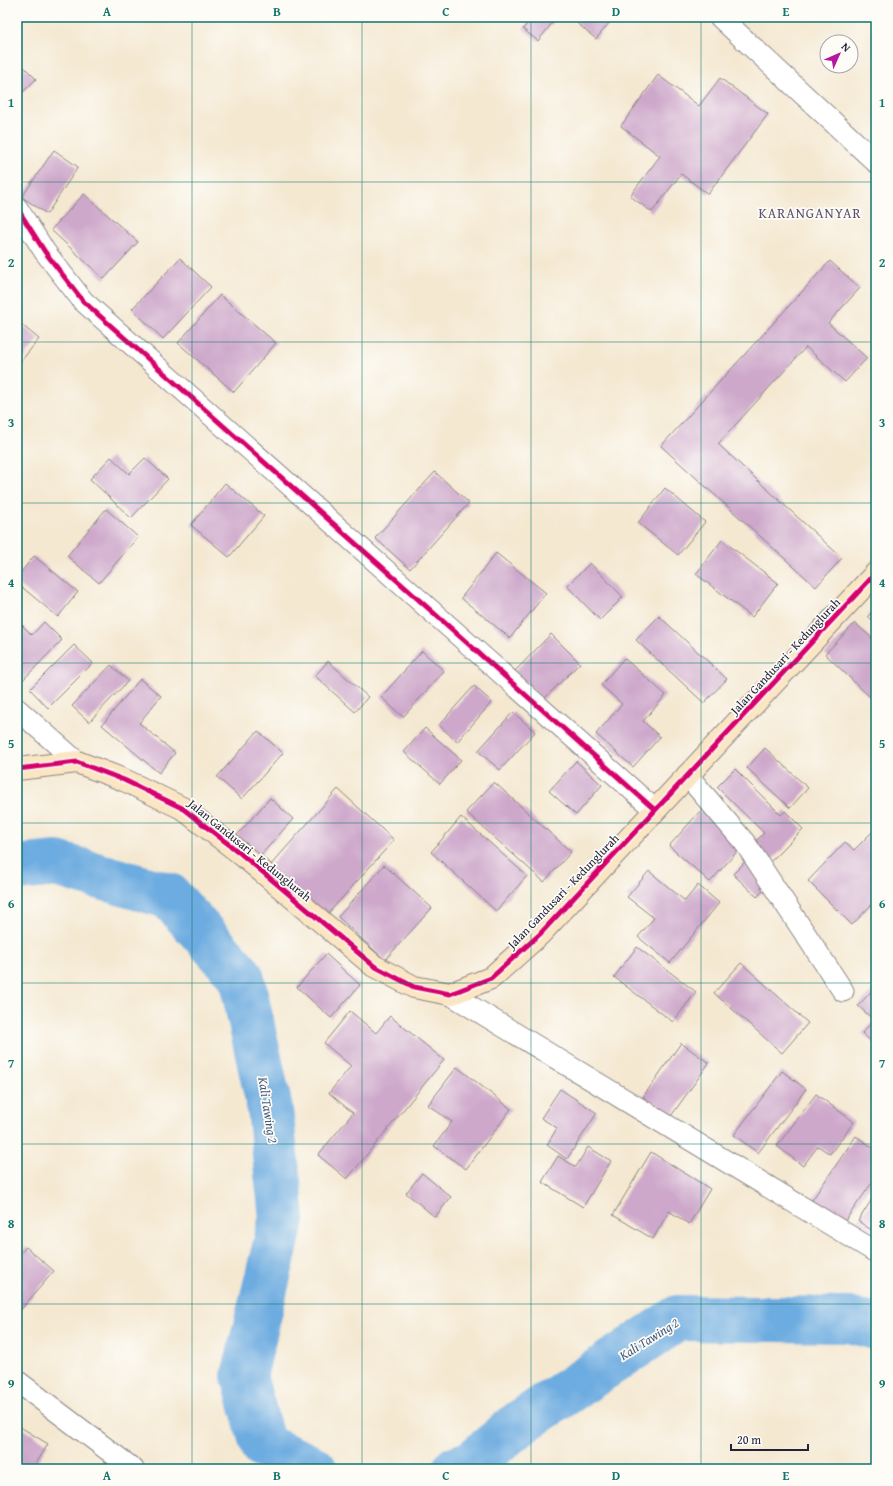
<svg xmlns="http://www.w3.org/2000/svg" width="893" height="1486" viewBox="0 0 893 1486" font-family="'Gentium Book Plus',serif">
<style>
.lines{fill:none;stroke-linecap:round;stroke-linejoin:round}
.river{stroke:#6dace0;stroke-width:46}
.building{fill:#cea8cb}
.street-casing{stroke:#8b8586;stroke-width:23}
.secondary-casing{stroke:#8b8586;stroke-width:24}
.street{stroke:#fff;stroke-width:21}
.secondary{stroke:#fbe6c4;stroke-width:22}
.cycleway-casing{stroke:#fdfcf7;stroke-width:8}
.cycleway{stroke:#d6006c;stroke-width:5}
.grid{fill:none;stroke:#0f766e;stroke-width:1;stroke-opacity:0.55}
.labels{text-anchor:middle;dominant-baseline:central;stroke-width:3.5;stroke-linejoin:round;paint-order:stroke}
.street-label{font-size:12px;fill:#22223b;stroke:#fdfcf7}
.water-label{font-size:13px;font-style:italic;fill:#40597d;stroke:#fdfcf7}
.quarter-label{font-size:14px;letter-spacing:1px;fill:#5e516d;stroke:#fdfcf7}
.neatline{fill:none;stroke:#0f766e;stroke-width:1.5}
.grid-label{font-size:13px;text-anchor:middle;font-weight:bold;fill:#0f766e}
</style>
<rect width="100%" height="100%" fill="#fdfcf7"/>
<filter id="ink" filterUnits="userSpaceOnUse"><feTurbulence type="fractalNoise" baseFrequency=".025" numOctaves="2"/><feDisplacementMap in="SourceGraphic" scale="8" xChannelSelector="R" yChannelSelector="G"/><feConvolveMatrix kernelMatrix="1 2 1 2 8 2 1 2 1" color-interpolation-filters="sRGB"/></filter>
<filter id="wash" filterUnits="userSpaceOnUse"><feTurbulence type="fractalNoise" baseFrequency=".012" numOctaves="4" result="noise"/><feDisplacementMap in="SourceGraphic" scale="16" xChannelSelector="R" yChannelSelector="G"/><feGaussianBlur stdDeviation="0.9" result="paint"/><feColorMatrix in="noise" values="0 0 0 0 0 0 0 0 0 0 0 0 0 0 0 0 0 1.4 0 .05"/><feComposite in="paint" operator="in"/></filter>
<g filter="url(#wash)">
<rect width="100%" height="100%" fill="#f4e8d1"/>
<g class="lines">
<path class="river" d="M17,868L56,864L169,896L241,976L270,1109L282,1218L244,1376L263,1446L314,1469
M455,1469L472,1463L520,1423L678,1318L849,1320L876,1327"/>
</g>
<g id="blocks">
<path class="building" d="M532,17H557L538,41L523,29Z
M583,17H614L596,39L577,23Z
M17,60L36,79L19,96L17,95Z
M658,75L699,106L720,78L768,114L708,194L681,174L652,212L630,196L660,156L621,126Z
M54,150L78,167L47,214L22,197Z
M84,194L138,242L104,279L51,230Z
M180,258L211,287L163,339L132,309Z
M830,261L860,288L828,323L867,358L845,382L806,347L718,444L842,558L816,587L661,446Z
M220,295L276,343L234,392L178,343Z
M17,321L39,339L17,366Z
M111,457L129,474L145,458L168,479L131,518L90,479Z
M435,472L469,503L410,569L375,538Z
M225,483L264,516L229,557L191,525Z
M665,488L705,522L678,555L638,523Z
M106,509L138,537L99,583L67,556Z
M722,540L778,583L752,617L696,574Z
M496,553L546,593L510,638L461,598Z
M34,556L78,592L58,617L17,583V577Z
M590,563L623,597L600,620L567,586Z
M876,609V624L868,616Z
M659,616L727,679L704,703L636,640Z
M17,620L32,635L44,622L62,640L20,683L17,680Z
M855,623L876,642V693L871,698L825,654Z
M551,634L580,663L543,700L515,671Z
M74,645L93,663L48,708L30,689Z
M422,651L444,671L403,717L381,697Z
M624,658L666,695L643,721L660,737L633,767L596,734L622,704L601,685Z
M328,661L368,697L355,712L315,676Z
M111,665L128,681L89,722L72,706Z
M140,679L161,696L139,723L175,753L159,773L102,725Z
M474,686L492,702L457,742L439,725Z
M513,712L535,732L500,770L478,751Z
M425,728L461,760L440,784L404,752Z
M258,731L283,753L242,799L217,777Z
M765,748L808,788L790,808L747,768Z
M576,761L602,785L576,815L549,791Z
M735,769L781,815L785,811L803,829L768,864L750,847L764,833L717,787Z
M494,782L571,852L544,882L466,812Z
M338,789L394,840L325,917L269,867Z
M270,798L293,819L260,856L237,835Z
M702,809L742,846L710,882L669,846Z
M461,817L527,876L496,911L431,852Z
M874,830L876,832V900L852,925L808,881L845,842L854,850Z
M746,861L770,884L757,897L733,874Z
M384,865L432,908L385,960L338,917Z
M649,871L685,901L698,885L719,903L670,963L638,937L654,918L627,897Z
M637,947L696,992L673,1022L614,977Z
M326,954L360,985L331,1018L297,987Z
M741,963L808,1023L782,1053L714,993Z
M876,986V1046L862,1033L874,1020L858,1006Z
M350,1011L376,1033L390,1016L444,1060L347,1179L318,1155L353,1113L329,1093L351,1066L324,1043Z
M681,1043L709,1063L671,1116L643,1097Z
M457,1067L511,1109L466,1169L434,1146L452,1122L428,1105Z
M782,1071L806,1089L758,1153L734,1135Z
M560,1089L597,1113L567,1159L547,1145L557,1128L541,1118Z
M816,1094L854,1122L830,1154L818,1146L803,1166L777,1146Z
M856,1136L876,1150V1177L840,1228L808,1206Z
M588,1147L611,1161L583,1207L542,1182L558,1156L576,1167Z
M651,1152L710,1189L689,1224L669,1211L653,1239L613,1215Z
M422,1173L451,1197L435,1217L406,1193Z
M876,1193V1233L858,1221Z
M26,1247L54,1271L17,1314V1257Z
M17,1425L48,1444L33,1469H17Z"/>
</g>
</g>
<g filter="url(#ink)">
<use href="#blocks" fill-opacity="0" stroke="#8b8586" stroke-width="1"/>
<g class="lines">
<g class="street-casing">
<path id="street" d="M720,17L876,162
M17,208L45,252L83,301L655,810
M17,709L77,762
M687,775L745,843L843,991
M450,994L876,1252
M17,1381L133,1469"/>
</g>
<g class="secondary-casing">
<path id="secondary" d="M17,769L77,762L124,780L182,808L240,853L374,966L414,987L450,994L491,978L540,934L876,573"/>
</g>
<use href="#street" class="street"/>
<use href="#secondary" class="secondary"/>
<g class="cycleway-casing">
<path id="cycleway" d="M17,208L45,252L83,301L655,810
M17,769L77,762L124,780L182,808L240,853L374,966L414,987L450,994L491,978L540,934L876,573"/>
</g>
<use href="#cycleway" class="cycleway"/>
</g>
</g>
<path class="grid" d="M192,17V1469M362,17V1469M531,17V1469M701,17V1469M17,182H876M17,342H876M17,503H876M17,663H876M17,823H876M17,983H876M17,1144H876M17,1304H876"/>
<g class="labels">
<g class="street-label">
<text transform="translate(785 656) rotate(-47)">Jalan Gandusari - Kedunglurah</text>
<text transform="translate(250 850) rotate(39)">Jalan Gandusari - Kedunglurah</text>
<text transform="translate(563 891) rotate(-46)">Jalan Gandusari - Kedunglurah</text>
</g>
<g class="water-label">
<text transform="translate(268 1110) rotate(81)">Kali Tawing 2</text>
<text transform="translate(649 1339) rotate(-32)">Kali Tawing 2</text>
</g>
<g class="quarter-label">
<text x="810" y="213">KARANGANYAR</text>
</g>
</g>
<rect width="893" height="1486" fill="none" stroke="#fdfcf7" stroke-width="44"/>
<g transform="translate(839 54) rotate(45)"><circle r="19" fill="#fdfcf7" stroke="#a5a5ac"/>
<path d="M0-3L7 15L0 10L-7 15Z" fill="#b5179e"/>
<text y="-6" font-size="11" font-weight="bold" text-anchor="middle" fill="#22223b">N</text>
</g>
<path d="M731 1444v6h77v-6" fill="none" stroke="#22223b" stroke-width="2"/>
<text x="737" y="1444" font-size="12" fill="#22223b" stroke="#fdfcf7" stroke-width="3" paint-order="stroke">20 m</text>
<rect x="22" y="22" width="849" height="1442" class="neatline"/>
<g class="grid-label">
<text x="107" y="16">A</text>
<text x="277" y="16">B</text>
<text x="446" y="16">C</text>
<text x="616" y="16">D</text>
<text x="786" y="16">E</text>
<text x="11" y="107">1</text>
<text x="882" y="107">1</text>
<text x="11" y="267">2</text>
<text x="882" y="267">2</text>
<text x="11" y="427">3</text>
<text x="882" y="427">3</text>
<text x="11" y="587">4</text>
<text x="882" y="587">4</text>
<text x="11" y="748">5</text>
<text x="882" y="748">5</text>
<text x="11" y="908">6</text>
<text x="882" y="908">6</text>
<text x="11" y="1068">7</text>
<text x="882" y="1068">7</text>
<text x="11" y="1228">8</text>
<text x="882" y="1228">8</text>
<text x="11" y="1388">9</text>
<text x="882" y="1388">9</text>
<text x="107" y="1480">A</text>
<text x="277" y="1480">B</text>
<text x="446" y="1480">C</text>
<text x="616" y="1480">D</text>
<text x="786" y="1480">E</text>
</g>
</svg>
